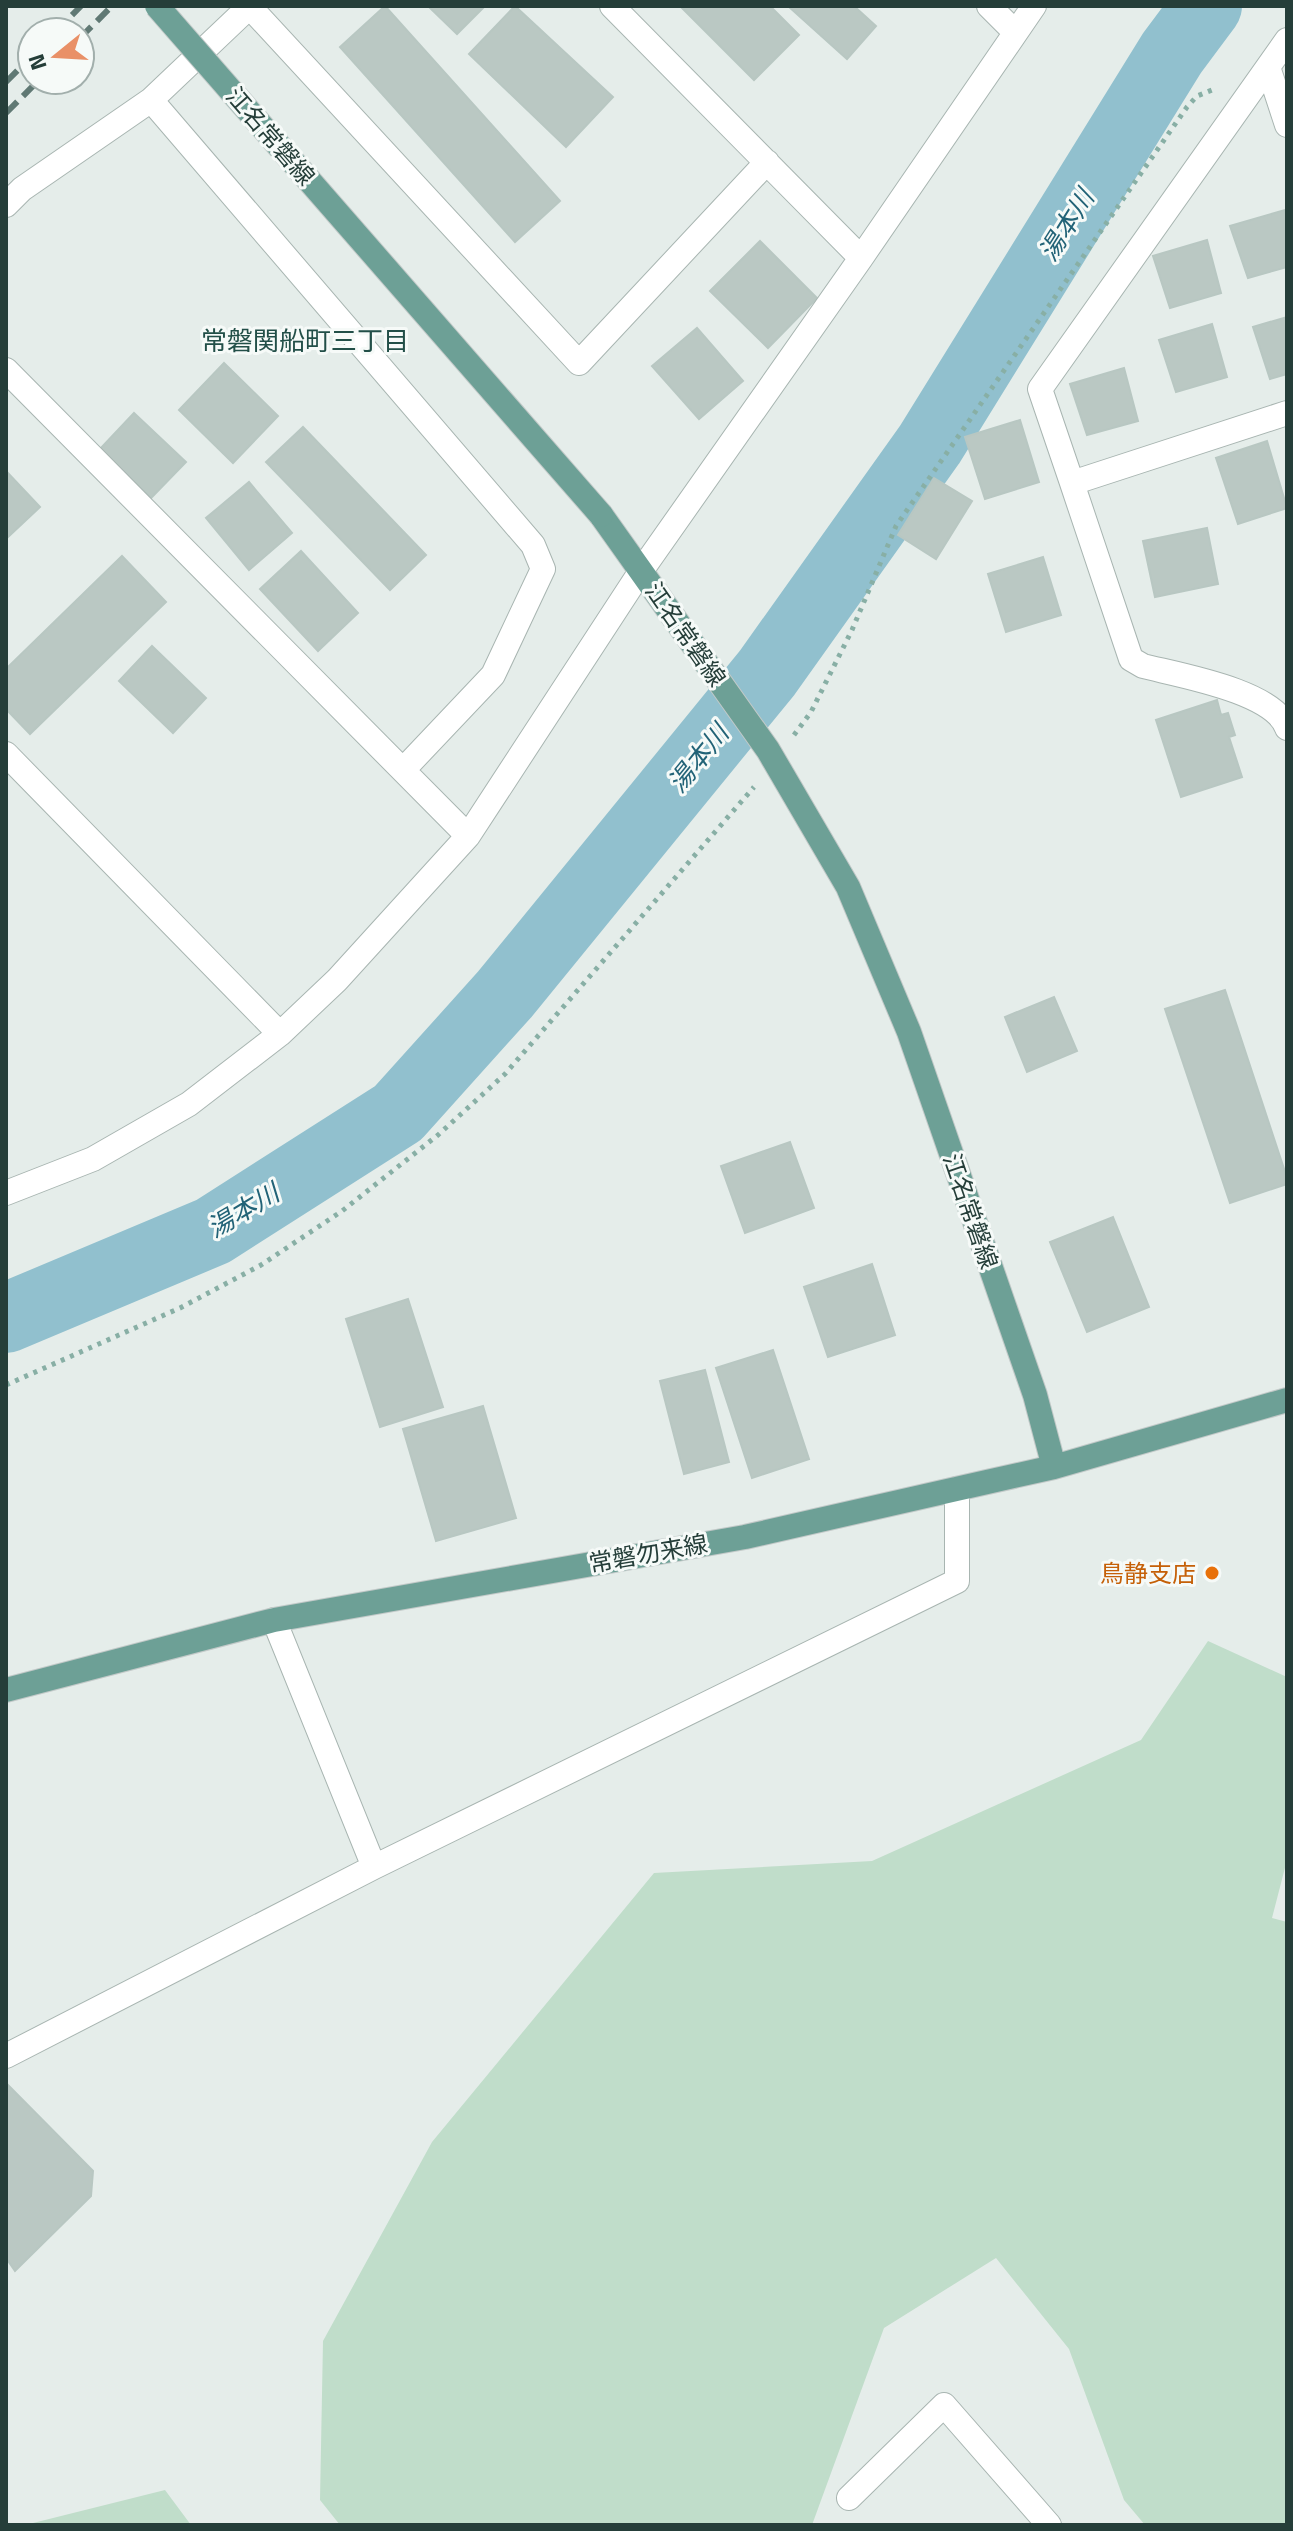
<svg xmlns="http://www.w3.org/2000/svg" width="1293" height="2531" viewBox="0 0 1293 2531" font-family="'Titillium Web','Noto Sans JP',sans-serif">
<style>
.green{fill:#c0ddca}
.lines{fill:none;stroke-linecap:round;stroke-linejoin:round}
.river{stroke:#91c0ce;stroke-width:70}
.building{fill:#bac8c3;stroke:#b8c7c2;stroke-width:2}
.minor-casing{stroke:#a8b5b1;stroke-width:26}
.major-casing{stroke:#c2c9c8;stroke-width:26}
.path{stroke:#88afa5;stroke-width:5;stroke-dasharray:4 6;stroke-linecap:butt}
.minor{stroke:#fff;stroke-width:24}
.major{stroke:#6da096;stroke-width:24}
.rail{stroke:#607974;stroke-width:6;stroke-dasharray:16 8;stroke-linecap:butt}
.major-bridge-casing{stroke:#c2c9c8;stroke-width:26;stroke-linecap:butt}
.major-bridge{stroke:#6da096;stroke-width:24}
.food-dot{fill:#e8710a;stroke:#f6faf8;stroke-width:3}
.labels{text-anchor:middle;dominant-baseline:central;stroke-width:6;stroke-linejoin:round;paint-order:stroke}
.street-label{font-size:24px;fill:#253e39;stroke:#f6faf8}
.food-label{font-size:24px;fill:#c56008;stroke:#f6faf8;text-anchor:end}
.water-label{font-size:26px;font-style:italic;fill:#226377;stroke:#f6faf8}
.neighbourhood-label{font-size:26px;fill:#224f48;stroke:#f6faf8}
</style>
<rect width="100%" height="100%" fill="#e5edea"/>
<path class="green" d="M1208,1641L1287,1677V1860L1272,1918L1287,1922V2525H1145L1124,2500L1069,2349L996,2258L884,2328L812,2525H340L320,2500L323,2341L432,2142L654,1873L872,1861L1141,1740Z
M165,2490L191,2525H25Z"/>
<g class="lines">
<path class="river" d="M6,1318L213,1231L398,1113L505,994L767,673L930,444L1172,53L1207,6"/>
</g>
<path class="building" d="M385,6L560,201L515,242L340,47Z
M428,6H485L457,34Z
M515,6L613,97L566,147L469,54Z
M680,6H770L799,35L754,80Z
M788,6H854L876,26L847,59Z
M1285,210L1287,220V267L1248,278L1230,226Z
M1207,240L1221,293L1170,308L1153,256Z
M760,241L817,298L768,348L710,291Z
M1287,317V374L1270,379L1253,327Z
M1212,324L1227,377L1176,392L1159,340Z
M697,328L743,381L699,419L652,366Z
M224,363L278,416L233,463L179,410Z
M1124,368L1138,421L1087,435L1070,384Z
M134,413L186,462L151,498L100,449Z
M1020,420L1039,482L985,499L965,437Z
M303,427L426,555L390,590L266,462Z
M1267,441L1287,508L1238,524L1216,458Z
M6,471L40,507L6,539Z
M934,478L972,501L936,559L898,535Z
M249,482L292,533L249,570L206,518Z
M1207,528L1218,584L1155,597L1143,541Z
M301,551L358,613L318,651L260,589Z
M122,556L166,602L30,734L6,709V669Z
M1043,557L1061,615L1006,632L988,574Z
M152,646L206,698L173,733L119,681Z
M1217,700L1221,715L1228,713L1235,735L1229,737L1242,777L1181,797L1156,720Z
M1225,990L1287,1178V1184L1230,1203L1165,1009Z
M1054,997L1077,1051L1027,1072L1005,1017Z
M790,1142L814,1208L745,1233L721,1166Z
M1113,1217L1149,1307L1087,1332L1050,1242Z
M872,1264L895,1335L828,1357L804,1287Z
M408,1299L443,1407L380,1427L346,1319Z
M773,1350L809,1459L752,1478L716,1368Z
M705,1370L729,1462L684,1474L660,1381Z
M483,1406L516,1518L436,1541L403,1429Z
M7,2084L93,2171L91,2196L15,2271L6,2258Z"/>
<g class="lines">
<g class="minor-casing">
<path id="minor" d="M249,6L579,363L767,162
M612,6L861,258
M989,6L1015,32
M1287,40L1040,389L1072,483L1287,413
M1268,67L1287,125
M151,100L533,545L543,569L493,675L403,770
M6,205L22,189L151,100L249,7
M6,370L468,836
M1072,483L1131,659L1143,666C1178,675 1274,691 1287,728
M6,754L280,1034
M6,1193L93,1159L189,1104L280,1034L337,980L468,836L641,571L861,258L1034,6
M274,1620L374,1867
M6,2056L374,1867L957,1581V1489
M849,2498L944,2405L1049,2525"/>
</g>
<g class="major-casing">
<path id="major" d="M601,515L768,750L848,887L909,1032L1035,1395L1054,1467
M6,1690L274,1620L745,1537L987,1482L1054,1467L1287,1400"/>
</g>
<path class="path" d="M794,735L811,712L852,630L896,526L1187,107L1197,96L1212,90
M6,1385L180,1308L261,1265L342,1211L438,1135L505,1074L754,787"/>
<use href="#minor" class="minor"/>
<use href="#major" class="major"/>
<path class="rail" d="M55,32L81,6
M80,38L112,6
M6,82L32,56
M6,113L39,80"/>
<g class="major-bridge-casing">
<path id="major-bridge" d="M157,6L601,515"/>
</g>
<use href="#major-bridge" class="major-bridge"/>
</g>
<circle class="food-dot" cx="1212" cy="1573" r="8"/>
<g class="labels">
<g class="street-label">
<text transform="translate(271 136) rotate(49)">江名常磐線</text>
<text transform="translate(686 634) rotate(55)">江名常磐線</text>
<text transform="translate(971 1211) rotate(71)">江名常磐線</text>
<text transform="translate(648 1553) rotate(-10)">常磐勿来線</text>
</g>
<g class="food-label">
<text x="1196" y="1573">鳥静支店</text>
</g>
<g class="water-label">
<text transform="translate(1066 225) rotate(-58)">湯本川</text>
<text transform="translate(698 758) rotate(-51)">湯本川</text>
<text transform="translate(243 1210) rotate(-31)">湯本川</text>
</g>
<g class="neighbourhood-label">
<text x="305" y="340">常磐関船町三丁目</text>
</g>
</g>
<rect width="1293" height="2531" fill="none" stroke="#253e39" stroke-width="16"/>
<g transform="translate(56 56) rotate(252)"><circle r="38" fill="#f6faf8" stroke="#a2afac" stroke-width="2"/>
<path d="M0-6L14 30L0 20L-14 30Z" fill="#e99067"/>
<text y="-12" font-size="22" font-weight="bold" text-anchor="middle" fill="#253e39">N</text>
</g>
</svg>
